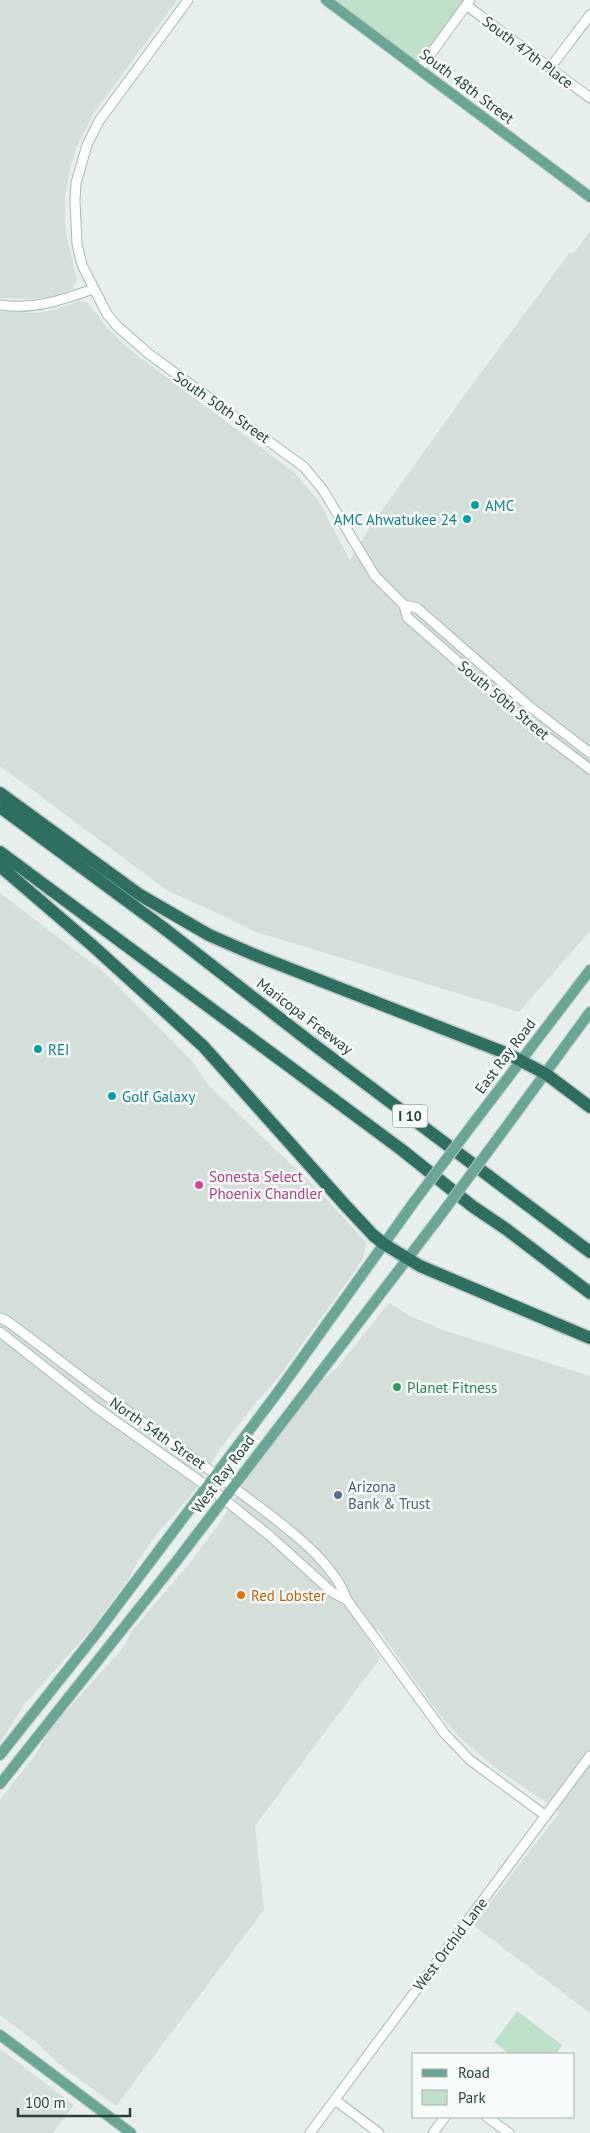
<svg xmlns="http://www.w3.org/2000/svg" width="590" height="2133" viewBox="0 0 590 2133" font-family="'PT Sans',sans-serif">
<style>
.built{fill:#d4dfda}
.green{fill:#bfe0c8}
.lines{fill:none;stroke-linecap:round;stroke-linejoin:round}
.minor-casing{stroke:#a8b8b2;stroke-width:11}
.major-casing{stroke:#c2cac8;stroke-width:12}
.highway-casing{stroke:#c2cac8;stroke-width:15}
.minor{stroke:#fff;stroke-width:9}
.major{stroke:#6aa596;stroke-width:10}
.highway{stroke:#2f6f62;stroke-width:12}
.major-bridge-casing{stroke:#c2cac8;stroke-width:12;stroke-linecap:butt}
.major-bridge{stroke:#6aa596;stroke-width:10}
.culture-dot{fill:#0f9aa8;stroke:#f7fbf9;stroke-width:2}
.hotel-dot{fill:#d1479c;stroke:#f7fbf9;stroke-width:2}
.leisure-dot{fill:#2e9e5b;stroke:#f7fbf9;stroke-width:2}
.service-dot{fill:#5c6f8a;stroke:#f7fbf9;stroke-width:2}
.food-dot{fill:#e8710a;stroke:#f7fbf9;stroke-width:2}
.labels{text-anchor:middle;dominant-baseline:central;stroke-width:5;stroke-linejoin:round;paint-order:stroke}
.shield{fill:#f7fbf9;stroke:#637a73;stroke-width:1}
.shield-label{font-size:14px;font-weight:bold;fill:#24423a}
.street-label{font-size:15px;fill:#24423a;stroke:#f7fbf9}
.culture-label{font-size:15px;fill:#0d838f;stroke:#f7fbf9;text-anchor:start}
.hotel-label{font-size:15px;fill:#b23c85;stroke:#f7fbf9;text-anchor:start}
.leisure-label{font-size:15px;fill:#27864d;stroke:#f7fbf9;text-anchor:start}
.service-label{font-size:15px;fill:#4e5e75;stroke:#f7fbf9;text-anchor:start}
.food-label{font-size:15px;fill:#c56008;stroke:#f7fbf9;text-anchor:start}
</style>
<rect width="100%" height="100%" fill="#e6efeb"/>
<path class="built" d="M0,0H177L95,111L78,144L71,164L65,196V218L66,234L77,280L72,289L52,297L28,299L0,298Z
M590,231V931L519,1012L253,931L213,911L168,891L0,766V311L35,313L54,310L79,301L88,303L107,328L130,350L295,473L319,502L350,560L370,527L461,400L570,252L573,254Z
M0,893L105,973L192,1061L209,1086L315,1187L366,1242L363,1258L355,1271L277,1379L257,1401L219,1450L192,1494L160,1530L139,1559L128,1580L89,1632L24,1705L0,1743Z
M389,1303L410,1316L443,1330L590,1376V2013L473,1925L560,1812L493,1766L462,1739L442,1718L378,1629L369,1641L380,1658L255,1826L264,1910L116,2106L59,2064L37,2043L0,2015V1800L36,1754L50,1729L122,1649L132,1631L193,1559L222,1520L248,1477L322,1380L337,1368Z
M0,2049L74,2105L53,2133H0Z"/>
<path class="green" d="M326,0H470L419,70Z
M517,2011L562,2045L556,2054H510L494,2042Z"/>
<g class="lines">
<g class="minor-casing">
<path id="minor" d="M188,0L99,121L87,145L76,183L75,201L77,244L82,265L107,314L117,326L149,354L304,467L323,490L375,576L404,605L407,617L522,718L590,769
M466,5L590,98
M550,68L590,15
M419,70L470,0
M0,305C34,310 62,300 93,289
M404,605L417,608L529,706L590,753
M0,1318L7,1321C40,1345 71,1370 104,1394C151,1429 199,1461 245,1496C280,1523 332,1558 347,1600L445,1734L470,1760L546,1816
M0,1332L94,1406L215,1492L270,1536L332,1592L347,1600
M335,2100L379,2133
M487,2117L509,2133
M310,2133L590,1756
M433,2133L445,2117"/>
</g>
<g class="major-casing">
<path id="major" d="M326,0L590,197
M475,1121L590,970
M498,1138L590,1012
M0,1755L96,1634L278,1392L414,1202
M0,1784L175,1563L437,1220
M0,2035L131,2133"/>
</g>
<g class="highway-casing">
<path id="highway" d="M0,793L140,895L209,935L255,955L508,1054L546,1074L590,1107
M0,807L161,926L309,1041L590,1252
M0,852L402,1150L472,1206L506,1229L590,1293
M0,866L93,946L203,1046L345,1205L373,1235L384,1244L420,1266L590,1338"/>
</g>
<use href="#minor" class="minor"/>
<use href="#major" class="major"/>
<use href="#highway" class="highway"/>
<g class="major-bridge-casing">
<path id="major-bridge" d="M414,1202L475,1121
M437,1220L498,1138"/>
</g>
<use href="#major-bridge" class="major-bridge"/>
</g>
<g class="culture-dot">
<circle cx="475" cy="505" r="5"/>
<circle cx="467" cy="519" r="5"/>
<circle cx="38" cy="1049" r="5"/>
<circle cx="112" cy="1096" r="5"/>
</g>
<circle class="hotel-dot" cx="199" cy="1185" r="5"/>
<circle class="leisure-dot" cx="397" cy="1387" r="5"/>
<circle class="service-dot" cx="338" cy="1495" r="5"/>
<circle class="food-dot" cx="241" cy="1595" r="5"/>
<g class="labels">
<rect class="shield" x="392.5" y="1104.5" width="35" height="23" rx="4"/>
<g class="shield-label">
<text x="410" y="1116">I 10</text>
</g>
<g class="street-label">
<text transform="translate(528 52) rotate(37)">South 47th Place</text>
<text transform="translate(467 86) rotate(37)">South 48th Street</text>
<text transform="translate(222 407) rotate(35)">South 50th Street</text>
<text transform="translate(504 700) rotate(40)">South 50th Street</text>
<text transform="translate(305 1016) rotate(37)">Maricopa Freeway</text>
<text transform="translate(505 1056) rotate(-53)">East Ray Road</text>
<text transform="translate(158 1433) rotate(35)">North 54th Street</text>
<text transform="translate(223 1474) rotate(-53)">West Ray Road</text>
<text transform="translate(450 1944) rotate(-53)">West Orchid Lane</text>
</g>
<g class="culture-label">
<text x="485" y="505">AMC</text>
<text x="457" y="519" text-anchor="end">AMC Ahwatukee 24</text>
<text x="48" y="1049">REI</text>
<text x="122" y="1096">Golf Galaxy</text>
</g>
<g class="hotel-label">
<text x="209" y="1176">Sonesta Select<tspan x="209" dy="17">Phoenix Chandler</tspan></text>
</g>
<g class="leisure-label">
<text x="407" y="1387">Planet Fitness</text>
</g>
<g class="service-label">
<text x="348" y="1486">Arizona<tspan x="348" dy="17">Bank &amp; Trust</tspan></text>
</g>
<g class="food-label">
<text x="251" y="1595">Red Lobster</text>
</g>
</g>
<rect x="412" y="2053" width="162" height="65" fill="#f7fbf9" stroke="#a3b1ad"/>
<rect x="422" y="2069" width="25" height="8" fill="#6aa596" stroke="#a3b1ad"/>
<text x="458" y="2078" font-size="15" fill="#24423a">Road</text>
<rect x="422" y="2090" width="25" height="15" fill="#bfe0c8" stroke="#a3b1ad"/>
<text x="458" y="2103" font-size="15" fill="#24423a">Park</text>
<path d="M18 2108v8h112v-8" fill="none" stroke="#24423a" stroke-width="2.5"/>
<text x="25" y="2108" font-size="15" fill="#24423a" stroke="#f7fbf9" stroke-width="4" paint-order="stroke">100 m</text>
</svg>
